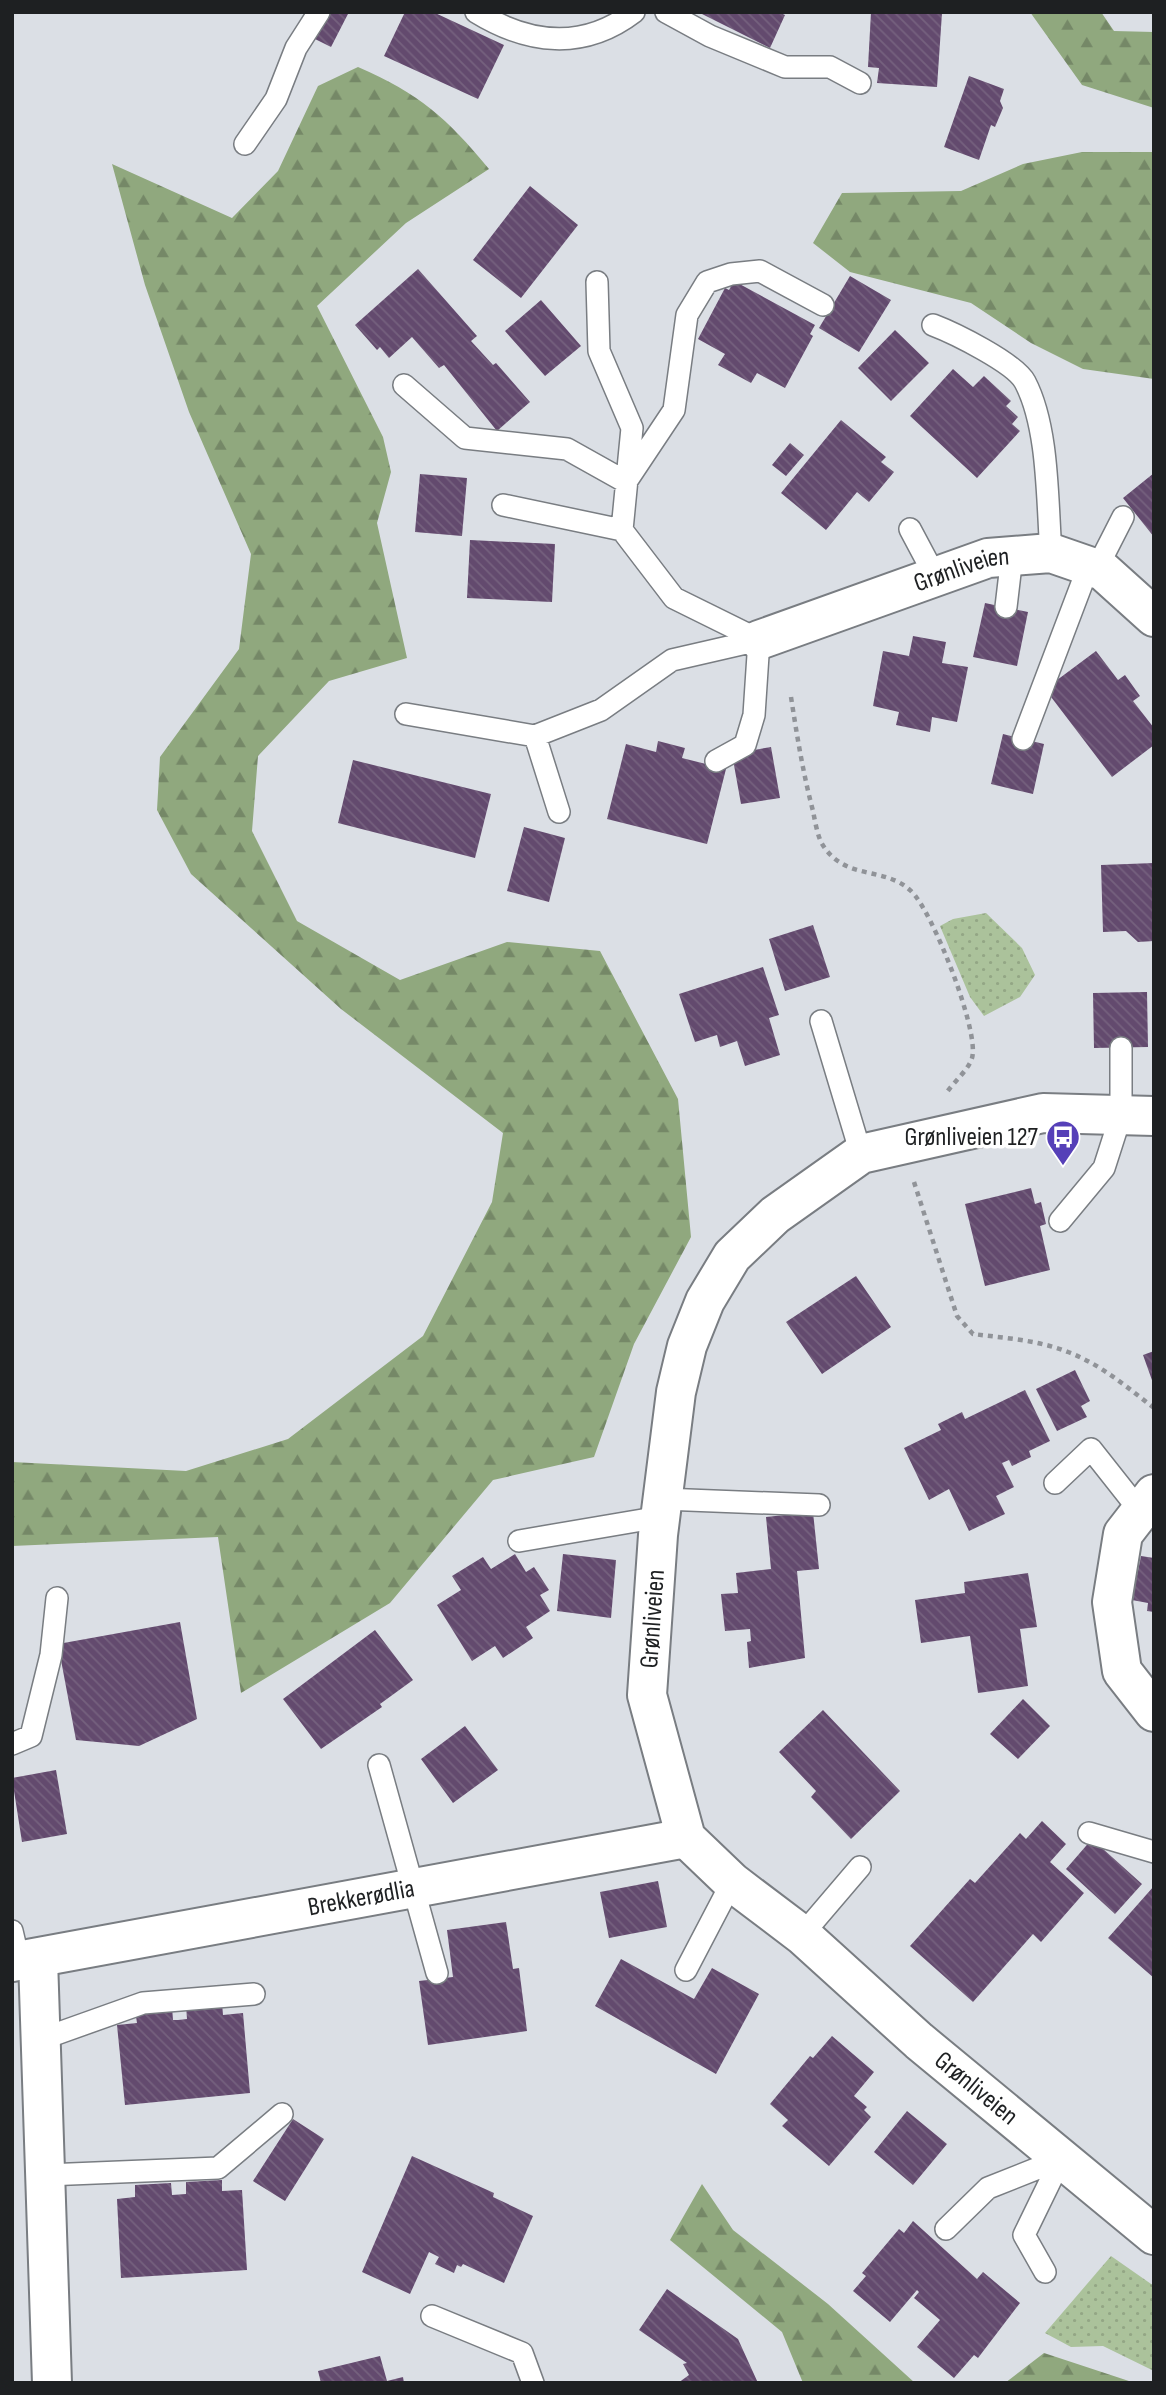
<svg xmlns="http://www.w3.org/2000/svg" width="1166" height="2395" viewBox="0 0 1166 2395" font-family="'Sofia Sans Condensed',sans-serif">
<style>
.forest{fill:url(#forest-firs)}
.park{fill:url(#park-dots)}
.building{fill:url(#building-back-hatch)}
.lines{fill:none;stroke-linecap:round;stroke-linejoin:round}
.lane-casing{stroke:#797d82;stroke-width:24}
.street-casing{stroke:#797d82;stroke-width:42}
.path{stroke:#909398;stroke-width:4.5;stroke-dasharray:5 5;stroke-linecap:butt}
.lane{stroke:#fff;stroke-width:21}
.street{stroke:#fff;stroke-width:38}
.labels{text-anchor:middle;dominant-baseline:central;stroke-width:7;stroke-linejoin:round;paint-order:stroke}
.street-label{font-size:26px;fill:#1e2022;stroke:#fff}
.poi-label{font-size:26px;fill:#1e2022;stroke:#fff;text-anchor:end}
</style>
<defs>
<pattern id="forest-firs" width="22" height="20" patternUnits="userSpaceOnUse" patternTransform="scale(1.75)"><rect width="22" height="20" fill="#90a87e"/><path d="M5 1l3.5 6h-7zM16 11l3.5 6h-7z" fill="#758867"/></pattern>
<pattern id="park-dots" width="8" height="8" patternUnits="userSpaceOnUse" patternTransform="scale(1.75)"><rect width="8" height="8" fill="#abc29b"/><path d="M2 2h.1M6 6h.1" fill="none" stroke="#93a685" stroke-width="1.8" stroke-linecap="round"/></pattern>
<pattern id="building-back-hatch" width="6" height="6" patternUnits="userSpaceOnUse" patternTransform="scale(1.75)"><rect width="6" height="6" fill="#634a6e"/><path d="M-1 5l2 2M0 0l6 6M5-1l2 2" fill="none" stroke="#75617e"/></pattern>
</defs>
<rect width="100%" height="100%" fill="#dbdfe5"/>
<path class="forest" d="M1030,12H1101L1114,31L1154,32V108L1082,85Z
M358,67C420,94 446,117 489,169L406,223L317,306L383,437L391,472L377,523L407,658L329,681L258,756L252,831L297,921L400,980L507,942L600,951L678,1099L691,1237L634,1344L594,1457L493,1480L390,1603L241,1693L218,1537L12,1546V1462L186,1471L288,1439L423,1336L492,1202L503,1133L341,1009L191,874L157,810L160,757L239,649L251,554L189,412L145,285L112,164L232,218L278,171L318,86Z
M1082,152H1154V379L1083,369L1031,343L971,303L850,272L813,243L842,193L961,191L1023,164Z
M702,2184L733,2230L828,2304L915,2383H803L782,2332L670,2240Z
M1044,2353L1135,2383H1005Z"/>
<path class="park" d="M986,913L1022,948L1035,975L1020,997L984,1016L970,997L940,926L953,919Z
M1111,2256L1154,2286V2371L1103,2346L1071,2347L1045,2333Z"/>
<path class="building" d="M327,12H349L331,47L313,38Z
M405,12H433L504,45L478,99L384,56Z
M698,12H778L785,15L770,48Z
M871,12L942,13L937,87L877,83L879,68L868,67Z
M969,76L1004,89L1000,101L1003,108L995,127L991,125L979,160L944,147Z
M530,186L578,225L521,298L473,260Z
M418,269L477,336L471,341L493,365L496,363L530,402L497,431L444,365L439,368L412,337L389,358L380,347L377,350L355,325Z
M850,276L891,300L859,352L819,328Z
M734,281L815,325L810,334L813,336L785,388L757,373L751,383L718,365L725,354L698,339L725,288L729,290Z
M541,300L581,346L545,376L505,331Z
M895,330L929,363L891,401L858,368Z
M953,369L973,387L984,376L1011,401L1006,406L1018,417L1012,424L1020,431L977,478L910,416Z
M841,420L886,457L881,462L894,472L869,502L857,492L826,530L781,493Z
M790,443L804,455L786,476L772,465Z
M1154,473V537L1123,498Z
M420,474L467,478L462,536L415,532Z
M470,540L555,544L552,602L467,598Z
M985,603L1028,612L1017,666L973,657Z
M913,636L946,642L942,663L968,667L957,722L932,717L930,732L896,725L899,712L873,706L883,651L909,656Z
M1096,651L1118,680L1125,675L1140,696L1133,701L1154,728V745L1112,777L1045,689Z
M1003,734L1044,744L1033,794L991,784Z
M658,741L685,748L682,758L726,769L707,844L607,819L626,744L656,752Z
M771,747L780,798L741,804L732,754Z
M353,760L491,794L475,858L338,823Z
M524,827L565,838L549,902L507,891Z
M1154,863V941L1138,942L1126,931L1103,932L1101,865Z
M813,925L830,977L785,991L769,939Z
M763,967L779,1015L769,1018L780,1055L745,1066L737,1041L720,1047L717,1035L695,1042L679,994Z
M1147,992L1148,1047L1094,1048L1093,993Z
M1031,1188L1035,1204L1041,1202L1046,1224L1040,1226L1050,1270L985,1286L965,1204Z
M856,1276L891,1327L822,1374L786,1322Z
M1154,1351V1383H1153L1143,1355Z
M1075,1370L1090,1401L1081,1406L1087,1417L1057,1431L1036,1389Z
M1025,1390L1050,1441L1029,1451L1031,1457L1012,1466L1009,1460L1002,1463L1014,1487L996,1496L1005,1514L969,1531L949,1489L929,1500L904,1448L941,1430L938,1424L962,1412L965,1419Z
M813,1512L819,1569L797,1571L805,1658L749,1668L747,1642L751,1641L750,1629L725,1631L721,1594L738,1593L736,1573L771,1569L766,1517Z
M515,1554L526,1572L534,1567L549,1590L540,1595L550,1611L526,1627L533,1638L503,1658L495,1646L472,1661L437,1605L461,1590L452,1576L483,1557L491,1569Z
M563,1554L616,1560L611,1618L557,1611Z
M1141,1556L1154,1558V1612L1147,1611L1148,1603L1132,1600Z
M1028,1573L1037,1627L1020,1629L1028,1686L978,1693L970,1636L921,1643L915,1600L965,1593L964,1582Z
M180,1622L197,1719L139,1746L76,1740L58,1644Z
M375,1630L413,1680L380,1704L382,1707L321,1749L283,1699Z
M1023,1699L1050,1726L1018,1759L990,1734Z
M823,1710L900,1791L851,1839L811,1797L816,1791L779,1752Z
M465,1726L498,1770L453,1803L421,1759Z
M56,1770L67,1834L22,1842L12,1778Z
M1042,1821L1066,1844L1050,1862L1084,1893L1041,1942L1033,1934L973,2002L910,1946L970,1879L975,1883L1020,1833L1026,1839Z
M1092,1839L1142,1884L1115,1914L1066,1869Z
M658,1881L667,1927L609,1938L600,1892Z
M1154,1886V1978L1108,1938Z
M506,1922L513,1969L519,1968L527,2031L428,2045L419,1981L453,1977L447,1930Z
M621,1959L694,1999L712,1968L759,1994L716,2074L595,2006Z
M222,2003L223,2015L243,2013L250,2093L125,2105L117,2025L137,2023L135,2010L172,2007L173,2020H178L187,2019L186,2006Z
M832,2036L874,2072L854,2096L867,2107L864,2110L871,2117L829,2166L782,2126L788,2120L770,2104L810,2056L813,2058Z
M907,2111L947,2144L913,2185L874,2152Z
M293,2119L324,2139L285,2201L253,2181Z
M412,2156L494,2193L493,2197L533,2216L504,2283L463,2264L461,2267L457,2265L454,2273L435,2264L439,2257L429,2252L410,2294L362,2272Z
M222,2180V2191L242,2190L247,2270L121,2278L117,2199L135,2197V2185L171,2183L172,2195L186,2194V2182Z
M913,2221L977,2279L983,2272L1020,2303L978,2358L974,2355L954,2378L917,2347L940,2320L914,2298L919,2292L917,2290L890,2322L853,2291L866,2276L862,2273L899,2229L904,2233Z
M667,2289L738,2339L758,2383H678L689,2375L683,2364L687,2363L639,2330Z
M380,2356L387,2381L403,2377L404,2383H321L318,2371Z"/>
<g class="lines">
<g class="lane-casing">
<path id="lane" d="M476,12C528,44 583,51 634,12
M666,12L710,36L785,67H830L860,83
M245,144L276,99L296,48L319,12
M597,282L599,351L632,428L622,530
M933,325C954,333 1015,363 1025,382C1049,428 1047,501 1051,553
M404,385L465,438L567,449L626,482L674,410L687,315L707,282L731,274L760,271L823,305
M503,505L622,530L674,598L759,640
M910,529L935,576
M1097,568L1123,517
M1006,607L1012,556
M406,714L535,736L601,710L672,660L759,640
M535,736L559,812
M1023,739L1089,565
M716,761L745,745L754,715L759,640
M821,1021L861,1154
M1060,1221L1104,1168L1121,1115V1048
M1055,1483L1091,1449L1140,1511
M663,1499L819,1505
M519,1541L660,1517
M12,1744L31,1736L51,1655L57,1598
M379,1765L437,1973
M1089,1833L1154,1852
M12,1931L19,1961
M802,1935L860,1867
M686,1970L732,1882
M42,2039L143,2003L254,1994
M46,2175L218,2168L282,2114
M946,2229L988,2188L1061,2159L1024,2235L1045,2272
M432,2316L522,2353L533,2383"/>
</g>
<g class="street-casing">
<g id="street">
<path id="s1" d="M759,640L988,558L1051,553L1103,571L1154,617"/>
<path id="s2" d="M1154,1116L1043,1113L861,1154L775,1215L732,1256L705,1301L687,1346L676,1392L658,1535L647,1695L686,1838L732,1882L802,1935L919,2041L1154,2235"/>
<path d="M1154,1494L1123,1534L1112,1602L1122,1671L1154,1712"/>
<path d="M38,1959L52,2383"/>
<path id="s3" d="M12,1962L686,1838"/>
</g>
</g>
<path class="path" d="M791,697C797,736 803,773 813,811C815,821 817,833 821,842C843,882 884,865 911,891C932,910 980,1032 972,1058C969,1069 954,1082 947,1092
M914,1182L957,1316L973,1334C1004,1338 1038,1340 1068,1352C1100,1364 1127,1387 1154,1408"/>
<use href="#lane" class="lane"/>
<use href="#street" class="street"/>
</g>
<defs>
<g id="bus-pin" transform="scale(1.75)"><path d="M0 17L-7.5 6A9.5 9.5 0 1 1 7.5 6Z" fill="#5640b8" stroke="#fff"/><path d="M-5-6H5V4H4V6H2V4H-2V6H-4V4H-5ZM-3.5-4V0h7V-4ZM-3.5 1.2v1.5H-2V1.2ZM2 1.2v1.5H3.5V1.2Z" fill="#fff"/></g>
</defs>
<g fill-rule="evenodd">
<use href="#bus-pin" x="1063" y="1137"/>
</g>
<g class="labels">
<g class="street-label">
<text stroke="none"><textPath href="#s1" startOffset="215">Grønliveien</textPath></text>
<text transform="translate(653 1619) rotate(-86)">Grønliveien</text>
<text stroke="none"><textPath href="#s3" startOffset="355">Brekkerødlia</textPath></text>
<text stroke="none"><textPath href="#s2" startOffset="1447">Grønliveien</textPath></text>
</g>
<g class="poi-label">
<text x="1038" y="1137">Grønliveien 127</text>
</g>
</g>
<rect width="1166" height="2395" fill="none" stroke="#1e2022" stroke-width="28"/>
</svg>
